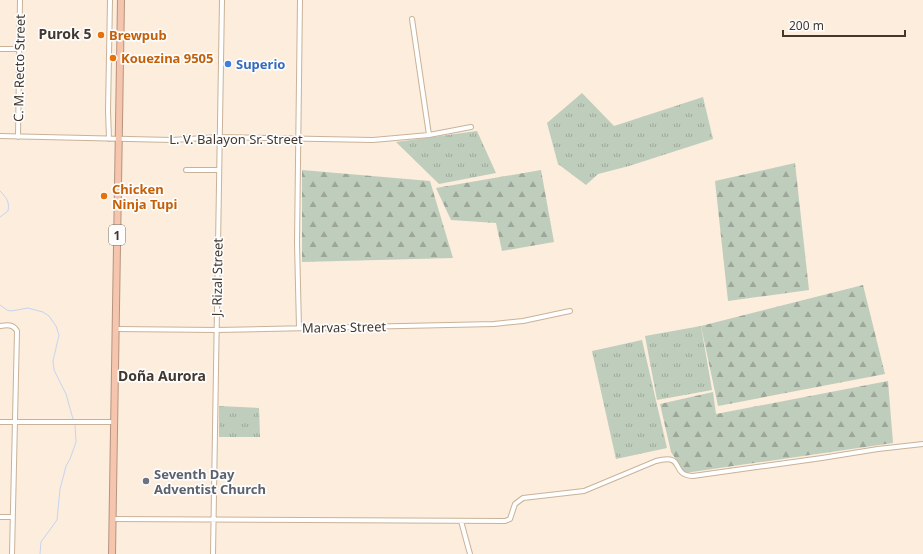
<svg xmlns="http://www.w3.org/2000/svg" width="923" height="554" viewBox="0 0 923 554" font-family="'Noto Sans',sans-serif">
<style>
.grass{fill:url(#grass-tufts)}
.forest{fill:url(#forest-firs)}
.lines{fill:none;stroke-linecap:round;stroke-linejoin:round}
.stream{stroke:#c6d4f1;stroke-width:1}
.minor-casing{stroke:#cab298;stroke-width:6}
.highway-casing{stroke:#b69481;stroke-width:8}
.minor{stroke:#fff;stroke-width:4}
.highway{stroke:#f5c5ad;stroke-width:6}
.food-dot{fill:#e8710a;stroke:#fdfdfd;stroke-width:1.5}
.shop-dot{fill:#3f7fe0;stroke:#fdfdfd;stroke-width:1.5}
.worship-dot{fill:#6b7280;stroke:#fdfdfd;stroke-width:1.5}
.labels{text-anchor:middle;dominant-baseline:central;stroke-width:3.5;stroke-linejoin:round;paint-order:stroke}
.shield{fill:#fdfdfd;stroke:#7a736c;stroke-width:1}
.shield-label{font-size:12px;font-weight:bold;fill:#42382e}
.food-label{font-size:13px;font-weight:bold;fill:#c56008;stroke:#fdfdfd;text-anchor:start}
.shop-label{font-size:13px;font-weight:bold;fill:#366cbe;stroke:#fdfdfd;text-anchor:start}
.street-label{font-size:13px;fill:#42382e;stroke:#fdfdfd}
.worship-label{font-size:13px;font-weight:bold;fill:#5b616d;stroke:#fdfdfd;text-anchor:start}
.neighbourhood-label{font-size:14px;font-weight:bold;fill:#42382e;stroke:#fdfdfd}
</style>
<defs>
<pattern id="grass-tufts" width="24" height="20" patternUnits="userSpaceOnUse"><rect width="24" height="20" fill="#bfcdbc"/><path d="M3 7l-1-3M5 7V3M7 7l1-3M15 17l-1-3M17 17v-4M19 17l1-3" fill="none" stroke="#9da799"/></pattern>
<pattern id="forest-firs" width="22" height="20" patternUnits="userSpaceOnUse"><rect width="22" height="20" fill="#bfcdbc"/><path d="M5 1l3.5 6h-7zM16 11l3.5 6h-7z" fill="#9da799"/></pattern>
</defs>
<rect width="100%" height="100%" fill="#fceddd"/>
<path class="grass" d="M582,93L614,126L703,97L713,139L629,166L598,174L586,185L558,164L547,123Z
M477,131L496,173L439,184L396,142Z
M701,326L712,390L657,400L645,336Z
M642,340L667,448L616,459L592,351Z
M219,406L259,408L260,437H219Z"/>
<path class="forest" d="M795,163L809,290L728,301L715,181Z
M302,170L430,181L453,258L302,262Z
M541,170L554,242L502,251L496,223L451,220L436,188Z
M863,285L885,374L718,406L701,326Z
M888,381L893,443L685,473L671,452L660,404L713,392L716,414Z"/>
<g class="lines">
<path class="stream" d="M0,191C6,197 10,202 8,211L0,217
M0,305L7,310L11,311L28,308L43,312L49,316L56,326L59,335L53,361L54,370L66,394L73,419
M40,554L41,542L57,520L60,489L63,478L66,466L70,459L76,442L75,424"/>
<g class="minor-casing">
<path id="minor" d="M412,19L429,135
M0,49H20
M0,136L172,140L220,137L373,140L429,135L471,127
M18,137L20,0
M109,139L108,111L110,0
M186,170H219
M0,326C7,325 13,324 17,331L12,554
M299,328L297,243L300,0
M116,329L216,330L494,324L523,321L570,311
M0,422H114
M0,517H12
M113,519L505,521L510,519L515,504L523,498L584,491L656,461C687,453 669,475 693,476L822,458L878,449L923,444
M461,521L470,554
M213,554L222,0"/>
</g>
<g class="highway-casing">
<path id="highway" d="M112,554L121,0"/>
</g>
<use href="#minor" class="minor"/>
<use href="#highway" class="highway"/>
</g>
<g class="food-dot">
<circle cx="101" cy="35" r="4"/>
<circle cx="113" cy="58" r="4"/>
<circle cx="104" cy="196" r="4"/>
</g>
<circle class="shop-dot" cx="228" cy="64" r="4"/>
<circle class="worship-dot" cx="146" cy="481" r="4"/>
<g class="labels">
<rect class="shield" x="109" y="225" width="16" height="20" rx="3"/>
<g class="shield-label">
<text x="117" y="235">1</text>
</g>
<g class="food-label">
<text x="109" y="35">Brewpub</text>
<text x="121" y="58">Kouezina 9505</text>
<text x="112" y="189">Chicken<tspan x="112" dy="15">Ninja Tupi</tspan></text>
</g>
<g class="shop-label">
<text x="236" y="64">Superio</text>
</g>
<g class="street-label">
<text transform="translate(19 68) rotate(-89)">C. M. Recto Street</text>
<text x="236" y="139">L. V. Balayon Sr. Street</text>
<text transform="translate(217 277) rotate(-89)">J. Rizal Street</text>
<text transform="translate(344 327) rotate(-1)">Marvas Street</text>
</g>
<g class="worship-label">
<text x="154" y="474">Seventh Day<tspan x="154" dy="15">Adventist Church</tspan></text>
</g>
<g class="neighbourhood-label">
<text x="65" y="33">Purok 5</text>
<text x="162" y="375">Doña Aurora</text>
</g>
</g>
<path d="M783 30v6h122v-6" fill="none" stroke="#42382e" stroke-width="2"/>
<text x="789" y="30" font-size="12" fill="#42382e" stroke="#fdfdfd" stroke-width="3" paint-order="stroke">200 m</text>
</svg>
